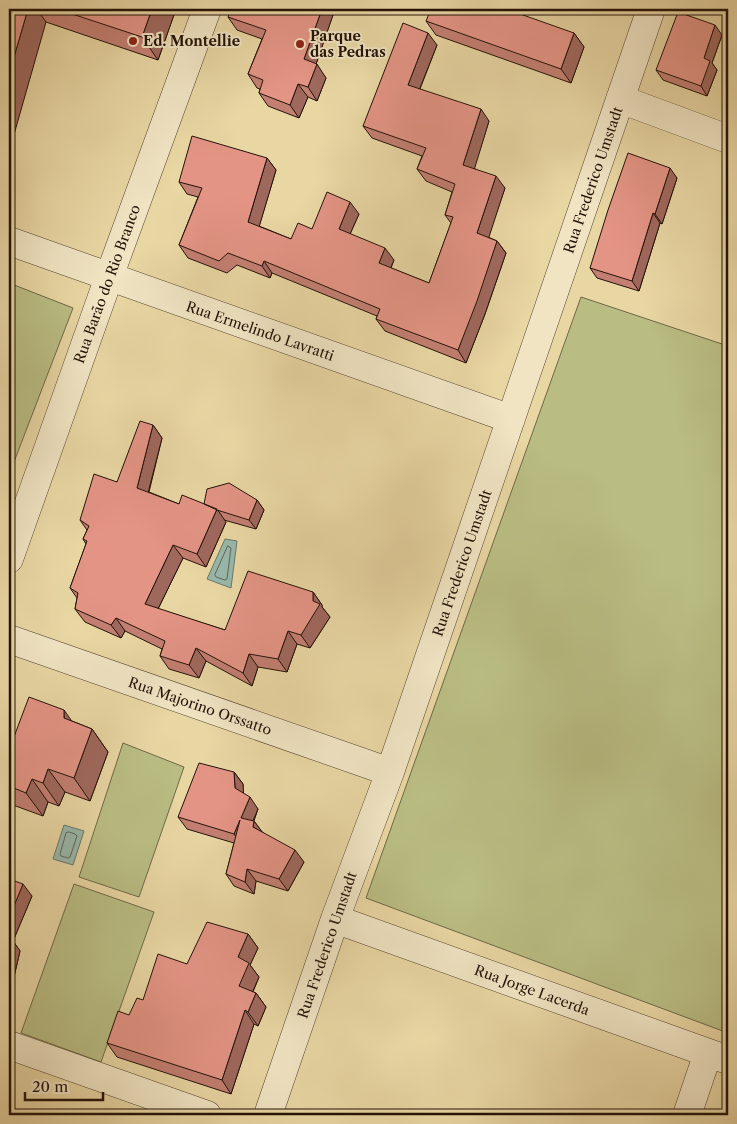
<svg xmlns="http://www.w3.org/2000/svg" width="737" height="1124" viewBox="0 0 737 1124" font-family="'Libre Caslon Text',serif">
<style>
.green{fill:#b9bd83;stroke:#6e6846}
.water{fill:#98b8ab;stroke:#6a766a}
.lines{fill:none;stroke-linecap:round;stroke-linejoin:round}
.shore{stroke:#5e655a;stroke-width:1}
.minor-casing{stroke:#55432f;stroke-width:29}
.minor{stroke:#f0e4c3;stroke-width:28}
.wall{fill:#c37f72;stroke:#241208}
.shaded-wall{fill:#9f685d;stroke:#241208}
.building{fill:#e39485;stroke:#241208}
.poi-dot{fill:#8f2418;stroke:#f0e4c3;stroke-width:2}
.labels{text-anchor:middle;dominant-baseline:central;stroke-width:4;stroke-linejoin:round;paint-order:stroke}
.poi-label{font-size:14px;font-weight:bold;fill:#241208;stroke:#f0e4c3;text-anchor:start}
.street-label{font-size:14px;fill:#241208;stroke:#f0e4c3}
</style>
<rect width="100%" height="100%" fill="#e8d6a3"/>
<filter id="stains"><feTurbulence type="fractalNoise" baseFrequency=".004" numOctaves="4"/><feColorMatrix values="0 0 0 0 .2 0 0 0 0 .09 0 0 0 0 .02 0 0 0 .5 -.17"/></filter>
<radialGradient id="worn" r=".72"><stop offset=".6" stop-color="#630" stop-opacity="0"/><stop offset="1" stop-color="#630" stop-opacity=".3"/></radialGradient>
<path class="green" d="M9,283L73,308L9,475Z
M581,297L728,346V1033L366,898Z
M123,743L184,767L139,897L79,877Z
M74,884L154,912L101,1062L21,1033Z"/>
<path class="water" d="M225,539L237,541L231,588L207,579Z
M64,825L84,831L73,865L53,859Z"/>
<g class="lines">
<path class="shore" d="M228,546L231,548L227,579L225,580L216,577L215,575Z
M69,832L75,834L77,836L70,857L68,858L61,856L60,854L66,833Z"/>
<g class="minor-casing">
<path id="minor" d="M620,99L728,139
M9,241L511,419
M9,559L109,277L207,9
M9,639L390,772
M335,919L728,1060
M9,1045L207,1115
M268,1115L335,919L390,772L651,9
M687,1115L708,1053"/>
</g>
<use href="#minor" class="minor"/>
</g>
<path class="wall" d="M9,9H176L158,60L46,22Z
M335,9L316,64L326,78L317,101L308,97L299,118L268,106L259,93L260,89L257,88L248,74L262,39L237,30L228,17Z
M426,21L574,33L584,47L571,83L436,35Z
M722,35L712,63L717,70L707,96L663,80L656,70Z
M437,45L420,89L489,121L474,168L505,188L488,237L497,241L506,253L485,314L466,363L385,331L376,319L377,316L272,273L270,278L237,265L227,273L188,258L179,245L198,197L187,194L179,182L267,158L276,170L259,226L291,239L312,229L359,214L350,234L394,260L391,268L429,283L451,223L445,215L452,192L426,181L417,169L422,156L372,138L363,126Z
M677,178L662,224L660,223L639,291L597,278L590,268Z
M153,425L162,438L149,492L179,504H204L257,500L264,510L256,529L224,520L226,522L206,567L183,558L158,609L225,630L313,592L322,605V607L330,617L310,648L297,644L287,672L258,667L252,686L206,661L199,678L169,669L160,656L162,649L125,631L121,638L85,622L75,609L77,598L70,588L86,544L83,539L87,530L80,520L117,482Z
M72,721L92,729L108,752L90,801L65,792L59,806L48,802L43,816L13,805L9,799V750Z
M234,772L243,784V793L258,809L254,821L262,832L304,862L288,891L256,881L254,894L234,886L226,874L234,843L187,829L178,817Z
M9,879L32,896L13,941L20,951L13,981L9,978Z
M248,934L258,948L250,965L259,977L253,992L256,993L266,1007L258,1026L254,1024L231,1094L117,1057L107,1043L129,1015L143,1000L187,964Z"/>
<path class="shaded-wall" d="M28,9H37L46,22L9,152V74Z
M152,9H176L158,60L142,37Z
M322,9H335L313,73L304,59Z
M715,25L722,35L712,63L717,70L707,96L701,86L704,58Z
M428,33L437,45L416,98L408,85Z
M574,33L584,47L571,83L561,69Z
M317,64L326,78L317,101L308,87Z
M298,84L308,97L299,118L290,105Z
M481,109L489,121L472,177L463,165Z
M267,158L276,170L257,234L248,222Z
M670,168L677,178L662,224L655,214Z
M496,176L505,188L486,246L477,233Z
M350,202L359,214L347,241L339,229Z
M653,213L660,223L639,291L632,281Z
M497,241L506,253L485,314L466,363L458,350Z
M385,248L394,260L387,276L379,263Z
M264,261L272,273L270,278L262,266Z
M153,425L162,438L146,501L137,488Z
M257,500L264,510L256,529L249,520Z
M217,509L226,522L206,567L197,554Z
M173,545L183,558L154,617L145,604Z
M313,592L322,605V607L330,617L310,648L301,635L313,601Z
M116,618L125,631L121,638L111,625Z
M288,631L297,644L287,672L278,659Z
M196,648L206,661L199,678L189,665Z
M249,654L258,667L252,686L243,673Z
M64,710L80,733L64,718Z
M92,729L108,752L90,801L74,778Z
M48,769L65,792L59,806L43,783Z
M234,772L243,784L244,801L235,788Z
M32,779L48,802L43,816L26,793Z
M250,797L258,809L249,830L241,818Z
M240,820L243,846L234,834Z
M254,821L263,833L253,827Z
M295,850L304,862L288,891L279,879Z
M247,869L256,881L254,894L245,882Z
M23,884L32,896L13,941L20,951L13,981L9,974V918Z
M248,934L258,948L250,965L259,977L249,1000L239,986L238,957Z
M256,993L266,1007L258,1026L248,1012Z
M245,1010L254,1024L231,1094L222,1080Z"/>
<path class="building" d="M9,9H28L9,74Z
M57,9H152L142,37Z
M231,9H322L304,59L317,64L308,87L298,84L290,105L259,93L263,80L248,74L266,30L228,17Z
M431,9H506L574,33L561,69L426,21Z
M678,12L715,25L704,58L710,61L701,86L656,70Z
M403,23L428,33L408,85L481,109L463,165L496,176L477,233L497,241L477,301L458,350L376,319L380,309L264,261L262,266L228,253L219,261L179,245L202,188L179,182L192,136L267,158L248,222L291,239L298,223L312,229L327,192L350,202L339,229L385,248L379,263L429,283L453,217L445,215L455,184L417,169L426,148L363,126Z
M628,153L670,168L655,214L653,213L632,281L590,268L608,210Z
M140,421L153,425L137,488L179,504L182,495L217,509L197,554L173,545L145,604L225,630L248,571L313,592V601L320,604L301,635L288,631L278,659L249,654L243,673L196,648L189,665L160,656L165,641L116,618L111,625L75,609L78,593L70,588L87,541L83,539L89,526L80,520L94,474L117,482Z
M229,483L257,500L249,520L217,510L204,504L207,489Z
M29,697L64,710V718L92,729L74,778L48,769L43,783L32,779L26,793L9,786V750Z
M199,763L234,772L235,788L250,797L241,818L254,821L253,827L295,850L279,879L247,869L245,882L226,874L240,820L234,834L178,817Z
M9,879L23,884L9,918Z
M207,922L248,934L238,957L249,963L239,986L256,993L248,1012L245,1010L222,1080L107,1043L118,1011L129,1015L137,998L143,1000L158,954L187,964Z
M9,938L11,939L9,950Z
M704,1110L720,1115H702Z"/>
<g class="poi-dot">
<circle cx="133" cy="41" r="5"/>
<circle cx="300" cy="44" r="5"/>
</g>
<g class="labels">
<g class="poi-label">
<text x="310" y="36">Parque<tspan x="310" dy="16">das Pedras</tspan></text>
<text x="143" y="41">Ed. Montellie</text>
</g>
<g class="street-label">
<text transform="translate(593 180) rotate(-71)">Rua Frederico Umstadt</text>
<text transform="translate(107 284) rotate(-70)">Rua Barão do Rio Branco</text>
<text transform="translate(260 331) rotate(19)">Rua Ermelindo Lavratti</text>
<text transform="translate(462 563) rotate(-71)">Rua Frederico Umstadt</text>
<text transform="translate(200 706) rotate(19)">Rua Majorino Orssatto</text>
<text transform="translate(327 945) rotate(-71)">Rua Frederico Umstadt</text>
<text transform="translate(532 990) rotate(20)">Rua Jorge Lacerda</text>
</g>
</g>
<rect width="737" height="1124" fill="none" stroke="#e8d6a3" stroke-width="30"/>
<rect x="10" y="10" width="717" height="1104" fill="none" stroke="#241208" stroke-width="2.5"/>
<rect x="15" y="15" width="707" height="1094" fill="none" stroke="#241208"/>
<path d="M25 1092v8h78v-8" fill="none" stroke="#241208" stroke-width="2.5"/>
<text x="32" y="1092" font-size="15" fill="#241208" stroke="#f0e4c3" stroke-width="4" paint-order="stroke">20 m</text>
<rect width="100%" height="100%" filter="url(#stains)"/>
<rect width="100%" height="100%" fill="url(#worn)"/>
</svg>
